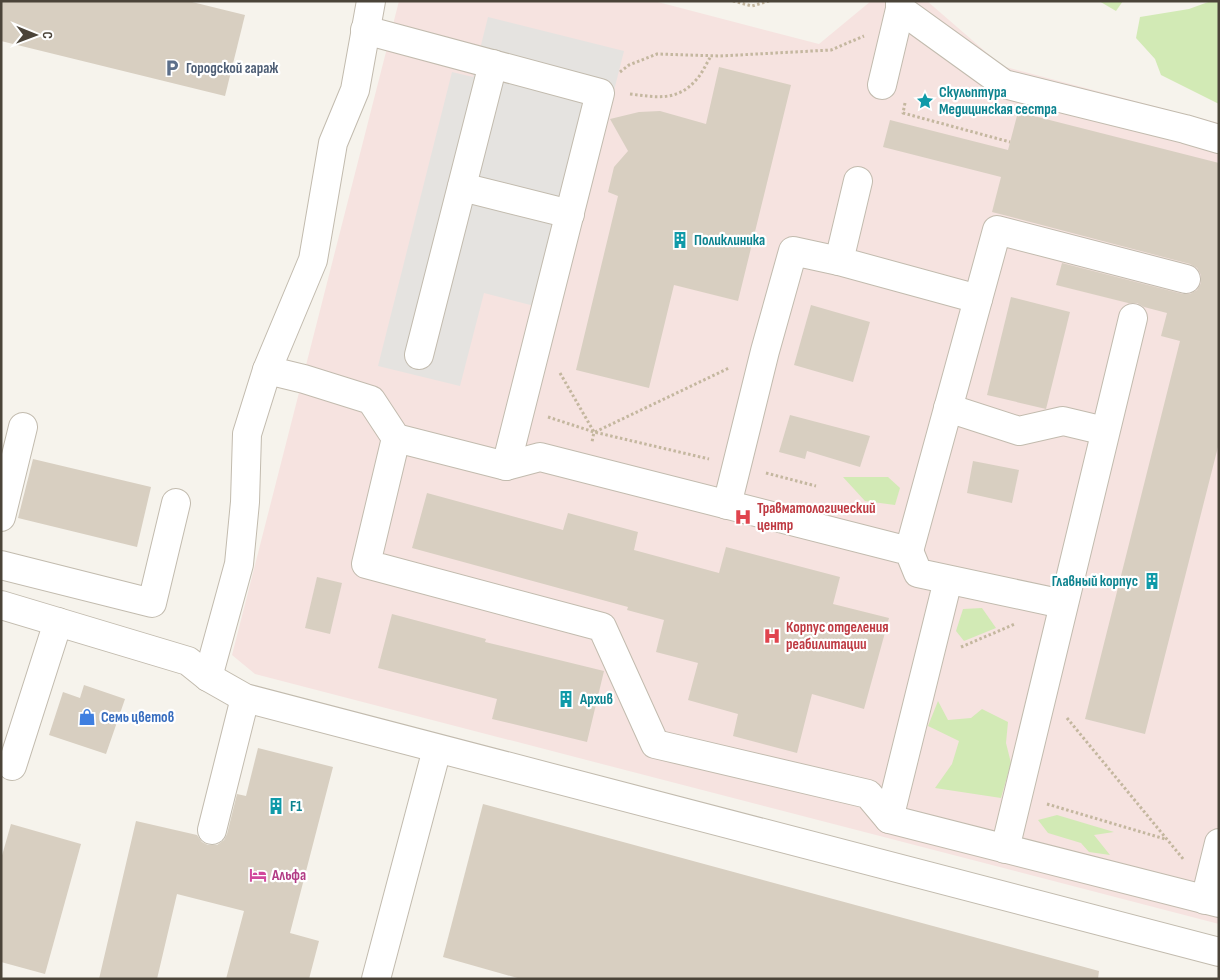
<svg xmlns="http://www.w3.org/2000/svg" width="1220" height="980" font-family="'Sofia Sans Condensed',sans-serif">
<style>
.medical{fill:#f6e3e0}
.green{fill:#d2eab5}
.parking{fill:#e5e3e0}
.building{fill:#d8cfc1}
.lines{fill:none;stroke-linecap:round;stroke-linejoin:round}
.minor-casing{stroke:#c2bbae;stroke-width:30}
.path{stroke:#c4b79f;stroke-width:3;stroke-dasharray:2.5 2.5;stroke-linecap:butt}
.minor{stroke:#fff;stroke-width:28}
.labels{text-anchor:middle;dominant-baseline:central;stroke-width:4.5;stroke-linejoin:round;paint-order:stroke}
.service-label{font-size:15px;font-weight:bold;fill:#4e5e75;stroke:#fff;text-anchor:start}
.culture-label{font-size:15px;font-weight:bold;fill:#0d838f;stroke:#fff;text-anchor:start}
.health-label{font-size:15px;font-weight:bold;fill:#be3a42;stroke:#fff;text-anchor:start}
.shop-label{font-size:15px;font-weight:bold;fill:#366cbe;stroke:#fff;text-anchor:start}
.hotel-label{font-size:15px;font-weight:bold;fill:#b23c85;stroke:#fff;text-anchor:start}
</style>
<rect width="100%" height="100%" fill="#f6f3ec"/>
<path class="medical" d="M 399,1 L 654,1 L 819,44 L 871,1 L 927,1 L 1002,66 L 1219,123 L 1219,924 L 255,674 L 232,655 Z"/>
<g class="green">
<path d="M 1099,1 L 1123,1 L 1116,11 Z"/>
<path d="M 1211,1 L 1219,1 L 1219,104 L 1161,75 L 1155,59 L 1136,38 L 1140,17 L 1189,9 Z"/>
<path d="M 843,477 L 888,477 L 900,488 L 895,505 L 865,501 Z"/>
<path d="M 982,608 L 996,628 L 964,641 L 956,631 L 963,609 Z"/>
<path d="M 938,701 L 948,720 L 971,718 L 982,709 L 1008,722 L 1006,743 L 1011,763 L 1001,798 L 935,788 L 952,764 L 959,741 L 928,726 Z"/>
<path d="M 1057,815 L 1114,832 L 1094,835 L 1110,855 L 1089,852 L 1081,843 L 1048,833 L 1038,820 Z"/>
</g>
<path class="parking" d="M 488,17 L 624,51 L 558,312 L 484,293 L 460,386 L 378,366 L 452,72 L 473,77 Z"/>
<g class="building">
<path d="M 1,1 L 188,1 L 245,15 L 225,96 L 1,41 Z"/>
<path d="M 719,67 L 791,85 L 738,301 L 674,285 L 649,388 L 576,370 L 618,196 L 608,192 L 614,167 L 628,151 L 610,119 L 639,112 L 660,111 L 706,124 Z"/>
<path d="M 1018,112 L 1219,163 L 1219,443 L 1145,734 L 1085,719 L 1180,341 L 1161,336 L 1167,313 L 1144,307 L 1137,303 L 1128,303 L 1056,285 L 1062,263 L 1183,294 L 1190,294 L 1197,290 L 1201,283 L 1201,275 L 1197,268 L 1190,264 L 992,212 L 1001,177 L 883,147 L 890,120 L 1008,150 Z"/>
<path d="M 1011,297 L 1070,312 L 1046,409 L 987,395 Z"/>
<path d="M 811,305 L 870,322 L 853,382 L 794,365 Z"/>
<path d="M 790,415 L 870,436 L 860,467 L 807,451 L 805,459 L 779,452 Z"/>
<path d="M 33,459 L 151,487 L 137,547 L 18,518 Z"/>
<path d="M 973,461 L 1019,470 L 1012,503 L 967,493 Z"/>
<path d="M 427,493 L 563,530 L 568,513 L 638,532 L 634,550 L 719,573 L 726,547 L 840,577 L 833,604 L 889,618 L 864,709 L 812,694 L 797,753 L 733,736 L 738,714 L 688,700 L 698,663 L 656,652 L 664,620 L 627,610 L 628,607 L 412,548 Z"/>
<path d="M 317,577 L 342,583 L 330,634 L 305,628 Z"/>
<path d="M 392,614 L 486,639 L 485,642 L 604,671 L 587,742 L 492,719 L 497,699 L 378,668 Z"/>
<path d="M 84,685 L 125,699 L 106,754 L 49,735 L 63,692 L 80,698 Z"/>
<path d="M 258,748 L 333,767 L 290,933 L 319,941 L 309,979 L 226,979 L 244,911 L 177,894 L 157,979 L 99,979 L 136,821 L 197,835 L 202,842 L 208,845 L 217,845 L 224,840 L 227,834 L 237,794 L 246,796 Z"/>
<path d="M 483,804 L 1099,971 L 1098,979 L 521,979 L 443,957 Z"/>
<path d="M 11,824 L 81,844 L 45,974 L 1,962 L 1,859 Z"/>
</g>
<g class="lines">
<g class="minor-casing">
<g id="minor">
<path d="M 900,9 L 1004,84 L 1185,129 L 1219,139"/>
<path d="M 365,30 L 600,93 L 506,466"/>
<path d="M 882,85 L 900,9 L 900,1"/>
<path d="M 858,181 L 839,261 L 978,299"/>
<path d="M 462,187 L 570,214"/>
<path d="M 419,355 L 493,64"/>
<path d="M 267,370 L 304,379 L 371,400 L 396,438 L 506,466 L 540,457 L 909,551 L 918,573 L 1063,604"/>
<path d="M 948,408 L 1019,431 L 1063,421 L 1105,431"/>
<path d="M 396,438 L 366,564 L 602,627 L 655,744 L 868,794 L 889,819 L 1219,903"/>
<path d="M 727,505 L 765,351 L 793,251 L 839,261"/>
<path d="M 1,517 L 23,427"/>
<path d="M 909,551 L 997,230 L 1186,279"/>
<path d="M 1,565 L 152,603 L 176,503"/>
<path d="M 1,605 L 188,661 L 208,677 L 245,698 L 1219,952"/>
<path d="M 208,677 L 239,564 L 245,502 L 247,434 L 267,370 L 313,260 L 333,143 L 355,90 L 371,1"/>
<path d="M 12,766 L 58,622"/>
<path d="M 889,819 L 948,580"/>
<path d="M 212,830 L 245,698"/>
<path d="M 1005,849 L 1133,318"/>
<path d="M 1205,900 L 1219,843"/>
<path d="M 376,979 L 437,749"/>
</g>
</g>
<g class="path">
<path d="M 733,1 L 752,6 L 769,1"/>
<path d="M 620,72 L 629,65 L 657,54 L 720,56 L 831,50 L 864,36"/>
<path d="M 630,94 C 655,97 677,102 696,80 C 702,74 706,64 711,56"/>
<path d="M 905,103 L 903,113 L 1010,142"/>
<path d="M 560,373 L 594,432 L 592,442"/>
<path d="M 548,417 L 594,432 L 709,459"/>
<path d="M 595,432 L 729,368"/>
<path d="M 766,473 L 816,486"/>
<path d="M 961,647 L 1015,624"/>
<path d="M 1067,718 L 1184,860"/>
<path d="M 1047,804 L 1165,839"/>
</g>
<use href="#minor" class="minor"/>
</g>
<defs>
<g id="parking-bare" transform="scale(1.35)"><path d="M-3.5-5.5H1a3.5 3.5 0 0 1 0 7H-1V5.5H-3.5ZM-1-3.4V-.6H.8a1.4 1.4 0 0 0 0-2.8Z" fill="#5c6f8a" stroke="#fff" stroke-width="2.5" paint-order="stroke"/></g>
<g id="sight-bare" transform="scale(1.35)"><path d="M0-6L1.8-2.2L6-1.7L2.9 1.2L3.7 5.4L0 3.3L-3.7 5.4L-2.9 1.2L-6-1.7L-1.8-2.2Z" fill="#0f9aa8" stroke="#fff" stroke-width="2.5" paint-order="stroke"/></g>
<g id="building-bare" transform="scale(1.35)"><path d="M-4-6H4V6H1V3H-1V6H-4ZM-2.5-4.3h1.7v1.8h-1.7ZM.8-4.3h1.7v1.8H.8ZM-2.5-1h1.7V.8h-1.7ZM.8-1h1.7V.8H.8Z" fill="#0f9aa8" stroke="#fff" stroke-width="2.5" paint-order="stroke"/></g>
<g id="hospital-bare" transform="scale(1.35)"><path d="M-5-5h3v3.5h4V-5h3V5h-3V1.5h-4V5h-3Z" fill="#e0444e" stroke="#fff" stroke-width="2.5" paint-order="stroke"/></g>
<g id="shop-bare" transform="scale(1.35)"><path d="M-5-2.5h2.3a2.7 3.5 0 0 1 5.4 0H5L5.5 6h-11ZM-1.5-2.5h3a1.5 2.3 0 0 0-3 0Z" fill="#3f7fe0" stroke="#fff" stroke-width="2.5" paint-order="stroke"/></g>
<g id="hotel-bare" transform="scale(1.35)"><path d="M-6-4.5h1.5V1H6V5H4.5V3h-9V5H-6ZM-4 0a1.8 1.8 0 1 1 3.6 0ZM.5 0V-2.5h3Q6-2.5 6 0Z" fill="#d1479c" stroke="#fff" stroke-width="2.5" paint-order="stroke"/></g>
</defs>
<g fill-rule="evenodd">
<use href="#parking-bare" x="172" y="68"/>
<use href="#sight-bare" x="925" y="101"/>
<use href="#building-bare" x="680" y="240"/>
<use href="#hospital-bare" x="743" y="517"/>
<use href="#building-bare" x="1152" y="581"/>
<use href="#hospital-bare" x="772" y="636"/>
<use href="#building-bare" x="566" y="699"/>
<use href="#shop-bare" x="87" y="717"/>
<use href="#building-bare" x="276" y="806"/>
<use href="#hotel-bare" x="258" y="875"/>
</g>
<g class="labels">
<g class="service-label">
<text x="186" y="68">Городской гараж</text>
</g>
<g class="culture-label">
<text x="939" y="92">Скульптура<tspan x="939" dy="17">Медицинская сестра</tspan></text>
<text x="694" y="240">Поликлиника</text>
<text x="1138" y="581" text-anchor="end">Главный корпус</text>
<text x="580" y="699">Архив</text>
<text x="290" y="806">F1</text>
</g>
<g class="health-label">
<text x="757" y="508">Травматологический<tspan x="757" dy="17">центр</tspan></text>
<text x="786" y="627">Корпус отделения<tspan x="786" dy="17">реабилитации</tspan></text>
</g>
<g class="shop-label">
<text x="101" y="717">Семь цветов</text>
</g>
<g class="hotel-label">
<text x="272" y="875">Альфа</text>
</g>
</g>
<rect width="1220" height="980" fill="none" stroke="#4b4439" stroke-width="5"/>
<g transform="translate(35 35) rotate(91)" stroke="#ffffff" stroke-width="4" paint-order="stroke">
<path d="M0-4L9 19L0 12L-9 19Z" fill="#4b4439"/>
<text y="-8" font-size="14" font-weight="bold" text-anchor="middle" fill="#4b4439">С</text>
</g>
</svg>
